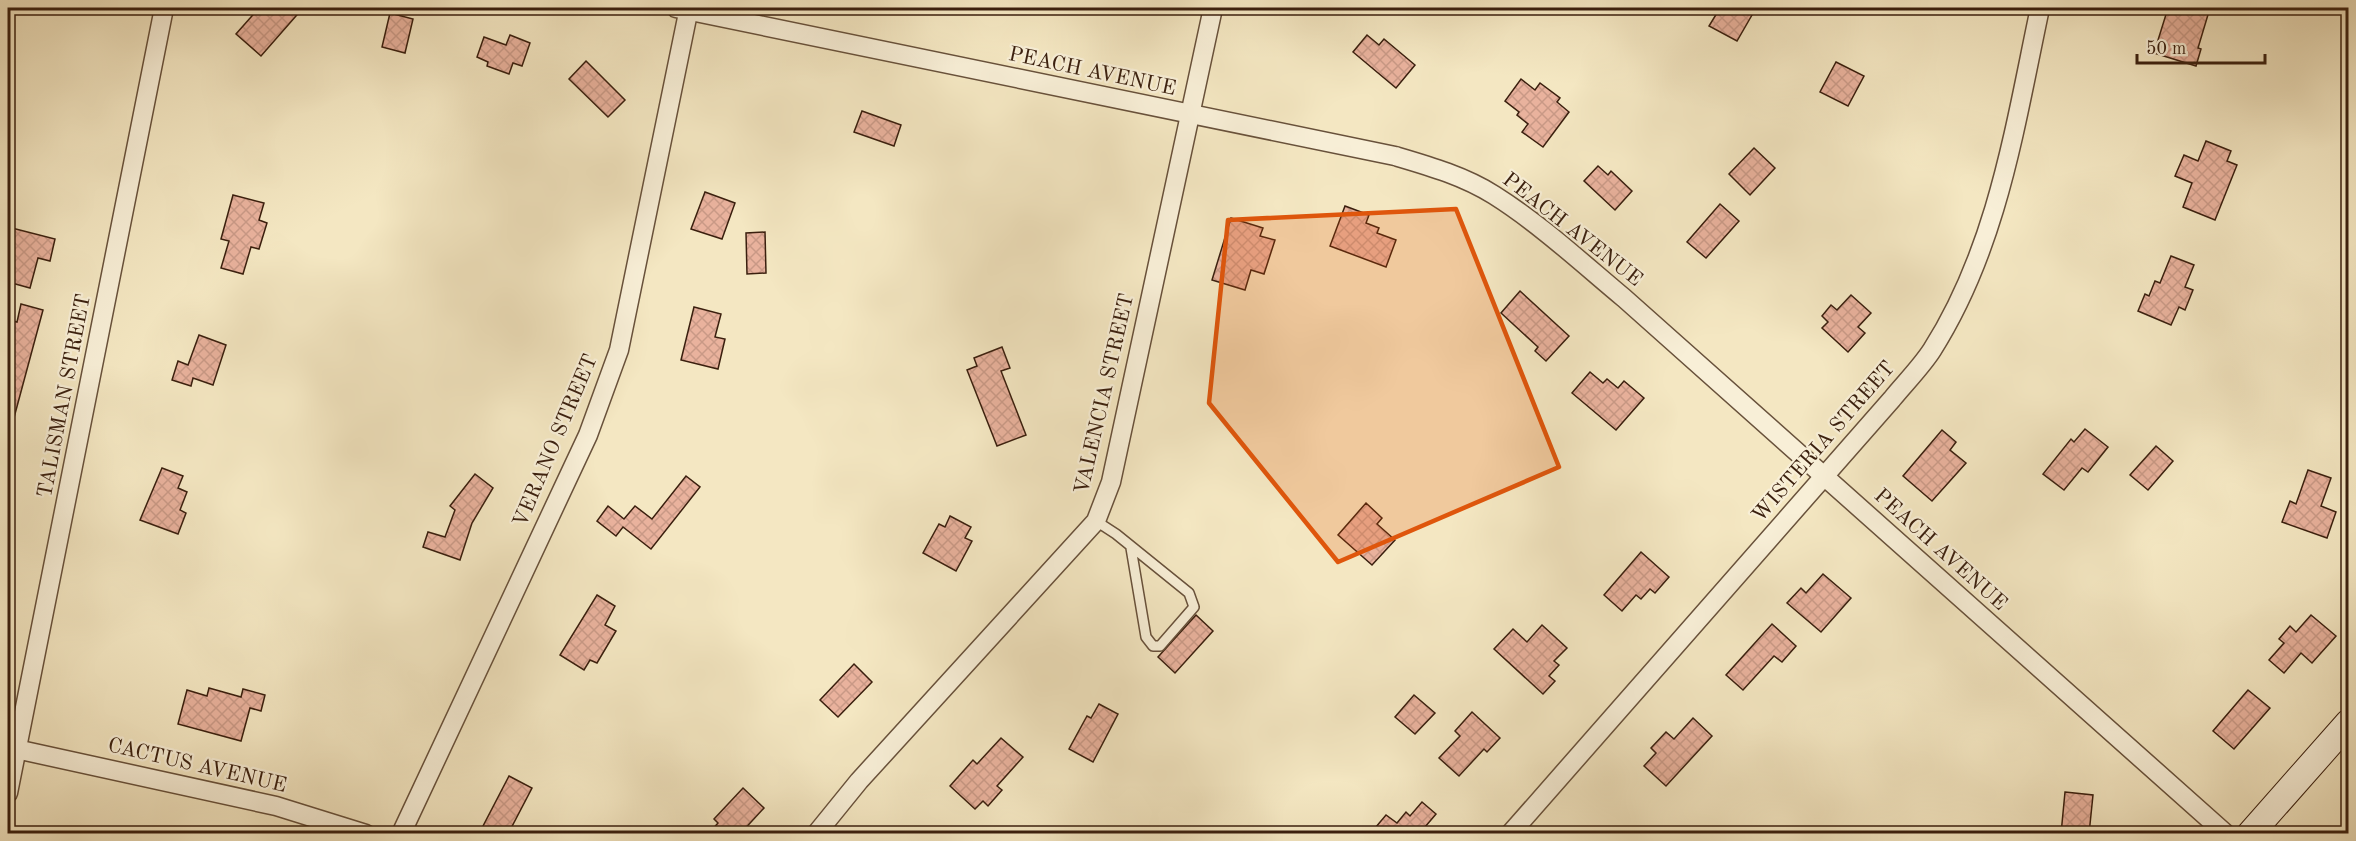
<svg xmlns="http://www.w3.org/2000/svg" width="2356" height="841" font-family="'Old Standard TT',serif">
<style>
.building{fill:url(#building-cross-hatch);stroke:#3a1f0e;stroke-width:1.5}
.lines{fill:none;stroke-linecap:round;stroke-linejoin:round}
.lane-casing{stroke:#68513b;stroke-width:12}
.street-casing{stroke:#68513b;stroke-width:21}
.secondary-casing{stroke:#3a1f0e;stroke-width:28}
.lane{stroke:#f8efd7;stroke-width:9}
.street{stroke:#f8efd7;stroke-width:18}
.secondary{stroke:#f8efd7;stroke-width:26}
.marked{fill:#df560c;fill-opacity:0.2;stroke:#df560c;stroke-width:4.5;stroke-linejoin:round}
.labels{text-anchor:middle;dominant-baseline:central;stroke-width:4.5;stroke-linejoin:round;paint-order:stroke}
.street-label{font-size:21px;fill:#3a1f0e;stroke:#f8efd7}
</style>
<defs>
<pattern id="building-cross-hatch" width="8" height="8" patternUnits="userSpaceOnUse" patternTransform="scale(1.5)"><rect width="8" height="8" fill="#e9b29d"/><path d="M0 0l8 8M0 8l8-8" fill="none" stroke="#c99986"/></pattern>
</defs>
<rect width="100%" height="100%" fill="#f4e7c2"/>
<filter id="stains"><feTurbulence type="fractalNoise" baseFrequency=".00333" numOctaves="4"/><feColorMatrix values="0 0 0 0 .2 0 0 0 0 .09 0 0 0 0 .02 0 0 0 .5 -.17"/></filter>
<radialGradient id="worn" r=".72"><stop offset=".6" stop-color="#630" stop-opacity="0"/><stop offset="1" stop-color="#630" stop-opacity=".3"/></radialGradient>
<g class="building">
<path d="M 259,8 L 303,8 L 261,56 L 236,34 Z"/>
<path d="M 1720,8 L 1756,8 L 1737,41 L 1709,26 Z"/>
<path d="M 2168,8 L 2210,8 L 2198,48 L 2201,49 L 2196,66 L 2154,53 Z"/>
<path d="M 390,13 L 413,19 L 405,53 L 382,47 Z"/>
<path d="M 510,35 L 530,43 L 522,66 L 513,63 L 509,74 L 487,66 L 488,62 L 477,57 L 484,37 L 506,45 Z"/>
<path d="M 1367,35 L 1379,45 L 1384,39 L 1415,65 L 1396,88 L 1353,52 Z"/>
<path d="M 586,61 L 625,100 L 608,117 L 569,79 Z"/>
<path d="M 1836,62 L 1864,76 L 1848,106 L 1820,92 Z"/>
<path d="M 1521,79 L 1535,90 L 1540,83 L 1560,98 L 1557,102 L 1569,112 L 1543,147 L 1522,132 L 1528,124 L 1517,115 L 1519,112 L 1505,101 Z"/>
<path d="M 862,111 L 901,125 L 894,146 L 854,132 Z"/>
<path d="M 2206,141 L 2231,151 L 2227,161 L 2237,165 L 2215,220 L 2183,207 L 2192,183 L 2175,176 L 2184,155 L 2198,161 Z"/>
<path d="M 1754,148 L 1775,168 L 1750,195 L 1729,174 Z"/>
<path d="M 1598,166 L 1608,175 L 1611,171 L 1632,191 L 1615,210 L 1584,181 Z"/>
<path d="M 705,192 L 735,203 L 722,239 L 691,229 Z"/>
<path d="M 233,195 L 264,203 L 259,220 L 267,223 L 259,249 L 251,247 L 243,274 L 221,268 L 229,241 L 221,239 Z"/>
<path d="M 1720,204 L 1739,221 L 1706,258 L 1687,242 Z"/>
<path d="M 1345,206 L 1369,215 L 1366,223 L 1379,228 L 1377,233 L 1396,240 L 1386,267 L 1330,246 Z"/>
<path d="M 1231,218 L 1263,228 L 1260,236 L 1275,240 L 1264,274 L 1251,270 L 1245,290 L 1212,280 Z"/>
<path d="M 8,227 L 55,239 L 50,261 L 38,258 L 30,288 L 8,282 L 11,270 L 8,269 Z"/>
<path d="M 765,232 L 766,273 L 747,274 L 746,233 Z"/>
<path d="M 2171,256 L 2194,265 L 2185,287 L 2193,290 L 2185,310 L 2179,307 L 2171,325 L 2138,311 L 2145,294 L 2149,296 L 2155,281 L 2160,283 Z"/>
<path d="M 1520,291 L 1569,336 L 1546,361 L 1535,351 L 1538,347 L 1501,313 Z"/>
<path d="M 1851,295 L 1871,313 L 1858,327 L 1865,333 L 1848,352 L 1822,328 L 1828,322 L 1822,316 L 1831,305 L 1837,310 Z"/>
<path d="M 21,304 L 43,310 L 12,425 L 8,424 L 8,320 L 17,322 Z"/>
<path d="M 694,307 L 721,314 L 715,337 L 725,339 L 718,369 L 681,360 Z"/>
<path d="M 199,335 L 226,345 L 213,385 L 193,378 L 191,386 L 172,380 L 178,361 L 188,365 Z"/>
<path d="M 1002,347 L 1010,368 L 1001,371 L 1026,435 L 997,446 L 967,370 L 977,366 L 974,358 Z"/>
<path d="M 1590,372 L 1603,383 L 1607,379 L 1618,388 L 1624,381 L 1644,398 L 1616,430 L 1572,393 Z"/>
<path d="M 2085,429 L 2108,447 L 2088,472 L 2082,468 L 2064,490 L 2043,474 L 2071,439 L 2074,442 Z"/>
<path d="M 1942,430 L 1956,442 L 1950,450 L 1966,463 L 1932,501 L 1903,476 Z"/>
<path d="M 2156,446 L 2173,461 L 2148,490 L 2130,475 Z"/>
<path d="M 162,468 L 183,476 L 178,488 L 187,492 L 180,510 L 186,513 L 178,534 L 140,520 Z"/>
<path d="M 2308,470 L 2331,478 L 2321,506 L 2336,512 L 2327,538 L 2282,522 L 2290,501 L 2296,504 Z"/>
<path d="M 475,474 L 493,488 L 472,523 L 460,560 L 423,547 L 428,532 L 445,537 L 455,510 L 450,506 Z"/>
<path d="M 686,476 L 700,487 L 651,549 L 623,527 L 616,536 L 597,521 L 608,506 L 624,519 L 635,506 L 652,519 Z"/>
<path d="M 1366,503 L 1382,518 L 1377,524 L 1395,540 L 1372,565 L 1338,535 Z"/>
<path d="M 950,516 L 971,527 L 965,538 L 972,541 L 956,571 L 923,553 L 939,524 L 945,527 Z"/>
<path d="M 1641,552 L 1669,577 L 1655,593 L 1650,589 L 1641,599 L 1636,595 L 1622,611 L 1604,595 Z"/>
<path d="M 1823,574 L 1851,598 L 1821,632 L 1787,603 L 1801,588 L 1806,593 Z"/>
<path d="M 597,595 L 615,606 L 605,625 L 616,631 L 597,663 L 590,660 L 584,670 L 560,655 Z"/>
<path d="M 1196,615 L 1213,631 L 1175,673 L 1158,657 Z"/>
<path d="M 2311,615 L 2336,636 L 2312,663 L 2301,653 L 2284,673 L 2269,660 L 2284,643 L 2279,639 L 2290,626 L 2296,632 Z"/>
<path d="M 1772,624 L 1796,646 L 1782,662 L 1774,656 L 1743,690 L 1726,675 Z"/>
<path d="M 1542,625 L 1567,648 L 1554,661 L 1559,665 L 1549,676 L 1555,681 L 1543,694 L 1494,649 L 1513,629 L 1527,642 Z"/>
<path d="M 854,664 L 872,682 L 838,717 L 820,700 Z"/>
<path d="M 209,688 L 241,697 L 243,689 L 265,695 L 261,711 L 250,708 L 241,741 L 178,724 L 187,690 L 207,696 Z"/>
<path d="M 2248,690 L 2270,708 L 2234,749 L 2213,731 Z"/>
<path d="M 1414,695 L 1435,713 L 1415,734 L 1395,717 Z"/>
<path d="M 1099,704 L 1118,714 L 1093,762 L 1069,749 L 1087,716 L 1091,718 Z"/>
<path d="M 1472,712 L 1500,738 L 1487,752 L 1484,749 L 1459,776 L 1439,758 L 1460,736 L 1455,731 Z"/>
<path d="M 1693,718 L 1712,736 L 1666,786 L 1644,766 L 1656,753 L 1651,748 L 1666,732 L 1674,739 Z"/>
<path d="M 1001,738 L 1023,757 L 997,786 L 1002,790 L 988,806 L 983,801 L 975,809 L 950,786 L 973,760 L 977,764 Z"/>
<path d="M 509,776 L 532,788 L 508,834 L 493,834 L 482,828 Z"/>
<path d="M 743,788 L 764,808 L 740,834 L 708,834 L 718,823 L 714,819 Z"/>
<path d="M 2065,792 L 2093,795 L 2089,834 L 2061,834 Z"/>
<path d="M 1422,802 L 1436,814 L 1419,834 L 1370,834 L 1386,815 L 1397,823 L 1406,812 L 1410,816 Z"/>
</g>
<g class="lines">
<g class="lane-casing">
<path id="lane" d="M 1096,521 L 1116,534 L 1189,593 L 1194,607 L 1160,646 L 1153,646 L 1146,637 L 1131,548"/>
</g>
<g class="street-casing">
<g id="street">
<path d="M 676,8 L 1395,156 C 1429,166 1464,176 1494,195 C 1540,224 1582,263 1624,298 L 2226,834"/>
<path d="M 16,749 L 276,806 L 366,834"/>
<path d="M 8,793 L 164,8"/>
<path d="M 401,834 L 588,435 L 619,350 L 689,8"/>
<path d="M 816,834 L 859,781 L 1096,521 L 1111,482 L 1213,8"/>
<path d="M 1510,834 L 1892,399 C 1905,383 1921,367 1932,350 C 1998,246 2015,125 2040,8"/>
</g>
</g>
<g class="secondary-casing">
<path id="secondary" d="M 2250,834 L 2348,723"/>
</g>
<use href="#lane" class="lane"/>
<use href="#street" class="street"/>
<use href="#secondary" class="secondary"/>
</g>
<path class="marked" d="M 1456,209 L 1559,467 L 1338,562 L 1209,403 L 1228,220 Z"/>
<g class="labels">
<g class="street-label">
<text transform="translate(1092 72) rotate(12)">PEACH AVENUE</text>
<text transform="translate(1572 230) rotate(38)">PEACH AVENUE</text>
<text transform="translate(1105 394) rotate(-77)">VALENCIA STREET</text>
<text transform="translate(65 396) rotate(-79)">TALISMAN STREET</text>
<text transform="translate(556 441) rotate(-67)">VERANO STREET</text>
<text transform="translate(1824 442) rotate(-49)">WISTERIA STREET</text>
<text transform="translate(1940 550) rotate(42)">PEACH AVENUE</text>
<text transform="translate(197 766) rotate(13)">CACTUS AVENUE</text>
</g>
</g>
<rect width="2356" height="841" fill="none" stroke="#f4e7c2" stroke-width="30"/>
<rect x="9" y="9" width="2338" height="823" fill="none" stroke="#3a1f0e" stroke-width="3"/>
<rect x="15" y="15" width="2326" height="811" fill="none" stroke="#3a1f0e" stroke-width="1.5"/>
<path d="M2137 54v9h128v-9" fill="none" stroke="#3a1f0e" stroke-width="3"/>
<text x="2146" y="54" font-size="18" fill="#3a1f0e" stroke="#f8efd7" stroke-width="4.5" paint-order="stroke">50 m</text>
<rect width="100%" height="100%" filter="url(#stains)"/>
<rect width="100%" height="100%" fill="url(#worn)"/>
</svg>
